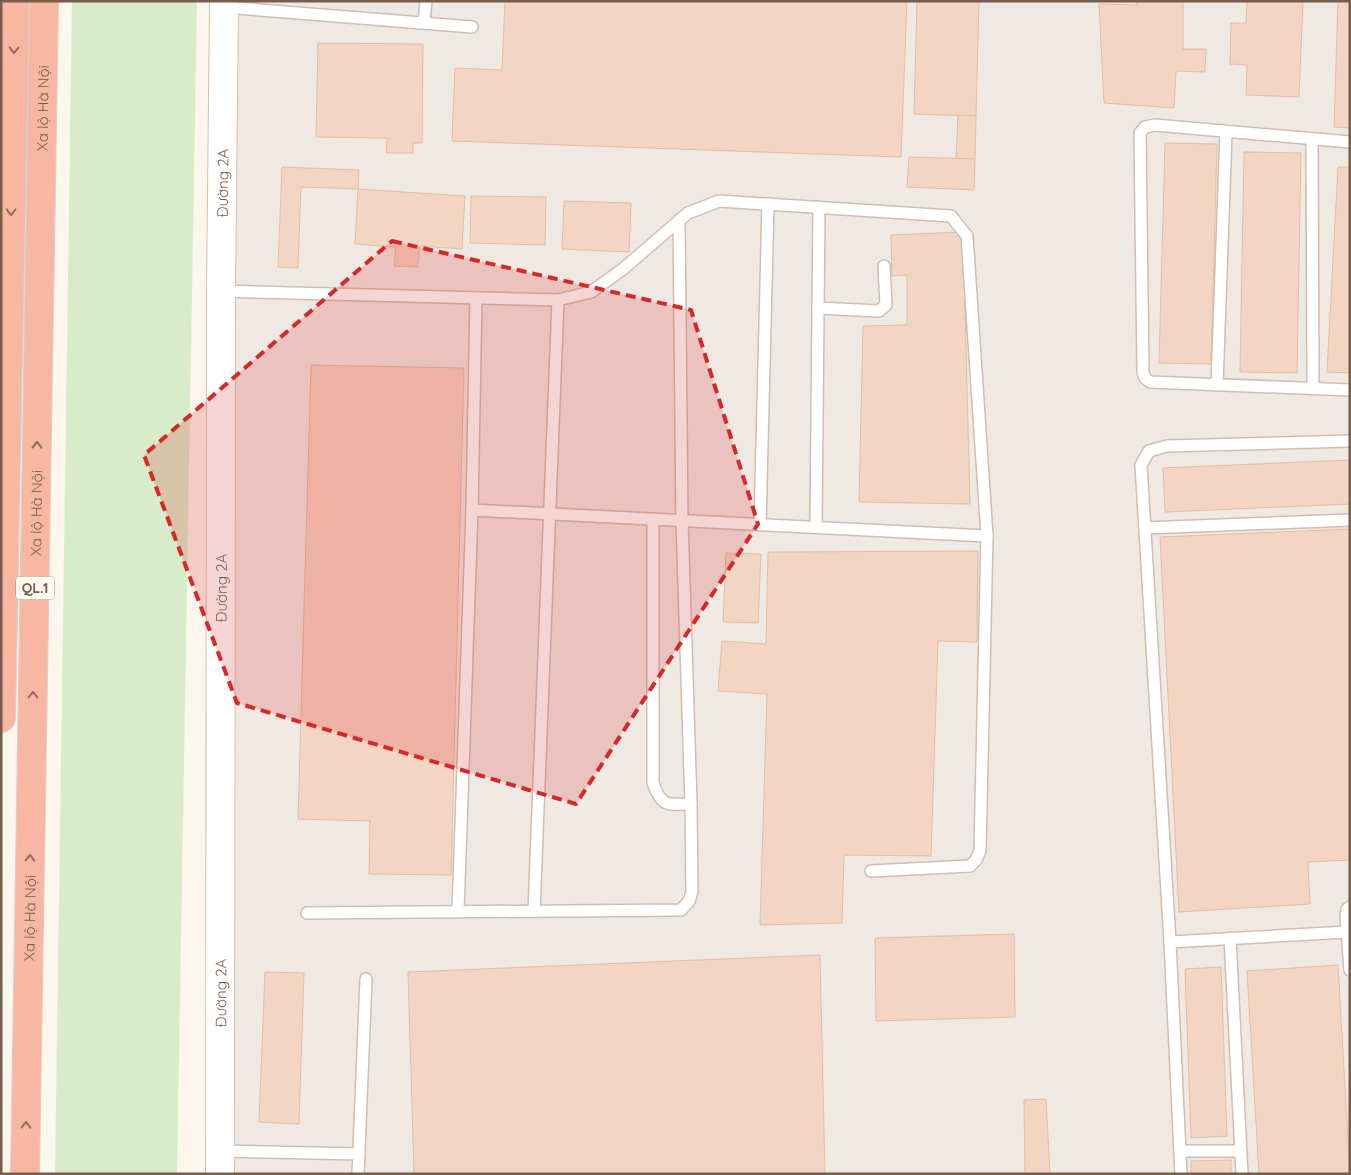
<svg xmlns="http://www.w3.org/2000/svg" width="1351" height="1175" font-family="Quicksand,sans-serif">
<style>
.industrial{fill:#efe9e4}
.green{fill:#d8ecc9}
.building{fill:#f3d5c3;stroke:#e6bba3}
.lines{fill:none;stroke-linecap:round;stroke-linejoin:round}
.lane-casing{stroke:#d1beb0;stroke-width:14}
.secondary-casing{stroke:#d6c0b0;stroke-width:30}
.highway-casing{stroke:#dad1cd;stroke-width:30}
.lane{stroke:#fff;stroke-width:11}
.secondary{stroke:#fff;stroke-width:28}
.highway{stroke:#f7b7a3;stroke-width:28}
.oneway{stroke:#936e5e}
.marked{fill:#d62828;fill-opacity:0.2;stroke:#d62828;stroke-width:4;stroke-dasharray:10 6;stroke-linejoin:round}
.labels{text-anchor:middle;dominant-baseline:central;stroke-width:4;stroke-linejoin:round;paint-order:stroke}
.shield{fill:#fffaf3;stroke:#a28b7f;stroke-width:1}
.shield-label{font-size:14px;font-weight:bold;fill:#7a5c4d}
.street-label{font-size:15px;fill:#7a5c4d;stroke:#fffaf3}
</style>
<rect width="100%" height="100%" fill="#fdf6ec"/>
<path class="industrial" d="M 239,1 L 1350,1 L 1350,1174 L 234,1174 L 236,292 L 233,157 Z"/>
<path class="green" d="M 72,1 L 197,1 L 177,1174 L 55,1174 Z"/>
<g class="building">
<path d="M 505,1 L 907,1 L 901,157 L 452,141 L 455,68 L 502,70 Z"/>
<path d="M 917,1 L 979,1 L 976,116 L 914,114 Z"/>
<path d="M 1137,1 L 1183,1 L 1183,49 L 1206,49 L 1205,72 L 1176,71 L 1174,108 L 1104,103 L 1099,4 L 1137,5 Z"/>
<path d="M 1247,1 L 1303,1 L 1299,97 L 1246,95 L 1247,65 L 1230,64 L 1231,23 L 1246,23 Z"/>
<path d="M 1338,1 L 1350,1 L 1350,128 L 1334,127 Z"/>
<path d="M 318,43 L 423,44 L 422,143 L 413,143 L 413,153 L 386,153 L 387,138 L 316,137 Z"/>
<path d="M 958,115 L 976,116 L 975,159 L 956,159 Z"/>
<path d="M 1165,143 L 1217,144 L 1211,364 L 1159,363 Z"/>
<path d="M 1244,152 L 1301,153 L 1297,373 L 1240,372 Z"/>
<path d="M 909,157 L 975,159 L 974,190 L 907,187 Z"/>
<path d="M 282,167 L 359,170 L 358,189 L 301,187 L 298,268 L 278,267 Z"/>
<path d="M 1338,167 L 1350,167 L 1350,373 L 1327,372 Z"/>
<path d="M 358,189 L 465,196 L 462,249 L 420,246 L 418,267 L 394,266 L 396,247 L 355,244 Z"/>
<path d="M 471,196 L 546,197 L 545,245 L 470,243 Z"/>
<path d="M 564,201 L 631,203 L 629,252 L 562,249 Z"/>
<path d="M 963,232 L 970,504 L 859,502 L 863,326 L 907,325 L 907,275 L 892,276 L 891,235 Z"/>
<path d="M 311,365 L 464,368 L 451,875 L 369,874 L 370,821 L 298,819 Z"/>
<path d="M 1350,460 L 1350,504 L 1165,512 L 1163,468 Z"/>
<path d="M 1350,529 L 1350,860 L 1308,862 L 1310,904 L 1179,912 L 1160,537 Z"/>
<path d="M 978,551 L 977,642 L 938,641 L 931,856 L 844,855 L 842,923 L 760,925 L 767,694 L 718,691 L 722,641 L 766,644 L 768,552 Z"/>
<path d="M 726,553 L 761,554 L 758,623 L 723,622 Z"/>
<path d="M 1014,934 L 1015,1017 L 876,1021 L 875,938 Z"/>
<path d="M 820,955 L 825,1174 L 414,1174 L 408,972 Z"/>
<path d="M 1338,965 L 1350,1174 L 1259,1174 L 1247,971 Z"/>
<path d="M 1221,967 L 1227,1136 L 1191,1138 L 1185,969 Z"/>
<path d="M 265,972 L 304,973 L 299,1124 L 259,1122 Z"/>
<path d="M 1046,1099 L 1050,1174 L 1025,1174 L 1024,1100 Z"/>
<path d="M 1231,1160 L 1231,1174 L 1191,1174 L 1191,1161 Z"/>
</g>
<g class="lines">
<g class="lane-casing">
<g id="lane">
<path d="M 224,7 L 472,27"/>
<path d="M 424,22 L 426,1"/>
<path d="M 1312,139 L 1313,388"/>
<path d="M 1350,142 L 1155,125 L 1145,127 L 1140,133 L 1143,372 L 1145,378 L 1150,382 L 1350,390"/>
<path d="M 221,291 L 558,300 L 591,292 L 623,269 L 688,213 L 719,201 L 951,216 L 967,236 L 987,536 L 980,851 L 976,860 L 970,866 L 871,871"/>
<path d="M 818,308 L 879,311 L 886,305 L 884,266"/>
<path d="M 1217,385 L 1226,132"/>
<path d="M 472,510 L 987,536"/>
<path d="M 653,519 L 653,783 C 662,808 667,804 691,804"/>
<path d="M 760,525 L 768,204"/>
<path d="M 816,527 L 819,207"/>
<path d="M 1145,528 L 1350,520"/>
<path d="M 1350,907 L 1347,909 L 1346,916 L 1350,970"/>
<path d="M 458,911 L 472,510 L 476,298"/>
<path d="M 534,911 L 558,300"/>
<path d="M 307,913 L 681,910 L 689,901 L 692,892 L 691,804 L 682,521 L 679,220"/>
<path d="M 1230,938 L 1242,1174"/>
<path d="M 1170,942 L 1347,932"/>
<path d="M 221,1151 L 359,1154"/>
<path d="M 1180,1151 L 1241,1151"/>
<path d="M 358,1174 L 366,979"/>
<path d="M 1181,1174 L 1170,942 L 1141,465 L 1149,451 L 1167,446 L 1350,441"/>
</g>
</g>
<g class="secondary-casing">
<g id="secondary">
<path id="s1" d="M 220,1174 L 221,291 L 224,1"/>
</g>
</g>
<g class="highway-casing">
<g id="highway">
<path d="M 1,718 L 15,1"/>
<path id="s2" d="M 25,1174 L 44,1"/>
</g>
</g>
<use href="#lane" class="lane"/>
<use href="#secondary" class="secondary"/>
<use href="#highway" class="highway"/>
</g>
<defs><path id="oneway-chevron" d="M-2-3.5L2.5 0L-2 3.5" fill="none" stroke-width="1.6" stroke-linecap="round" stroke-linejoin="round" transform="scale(1.25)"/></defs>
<g class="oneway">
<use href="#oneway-chevron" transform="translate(14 50) rotate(91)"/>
<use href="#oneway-chevron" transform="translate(11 212) rotate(91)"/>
<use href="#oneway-chevron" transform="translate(37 445) rotate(-89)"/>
<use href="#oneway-chevron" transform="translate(33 695) rotate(-89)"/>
<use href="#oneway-chevron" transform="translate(30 858) rotate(-89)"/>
<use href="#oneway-chevron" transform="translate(26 1125) rotate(-89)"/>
</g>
<path class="marked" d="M 392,241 L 691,310 L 758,524 L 576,804 L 237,703 L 144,455 Z"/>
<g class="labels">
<rect class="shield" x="16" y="576.5" width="38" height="23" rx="4"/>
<g class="shield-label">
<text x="35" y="588">QL.1</text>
</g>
<g class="street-label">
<text stroke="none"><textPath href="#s2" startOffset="1066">Xa lộ Hà Nội</textPath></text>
<text stroke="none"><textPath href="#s1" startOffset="991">Đường 2A</textPath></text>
<text stroke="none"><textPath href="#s2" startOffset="661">Xa lộ Hà Nội</textPath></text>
<text stroke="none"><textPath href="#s1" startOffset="586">Đường 2A</textPath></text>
<text stroke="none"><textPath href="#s2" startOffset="256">Xa lộ Hà Nội</textPath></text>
<text stroke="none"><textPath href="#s1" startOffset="181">Đường 2A</textPath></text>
</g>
</g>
<rect width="1351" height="1175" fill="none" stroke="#7a5c4d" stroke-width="5"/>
</svg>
